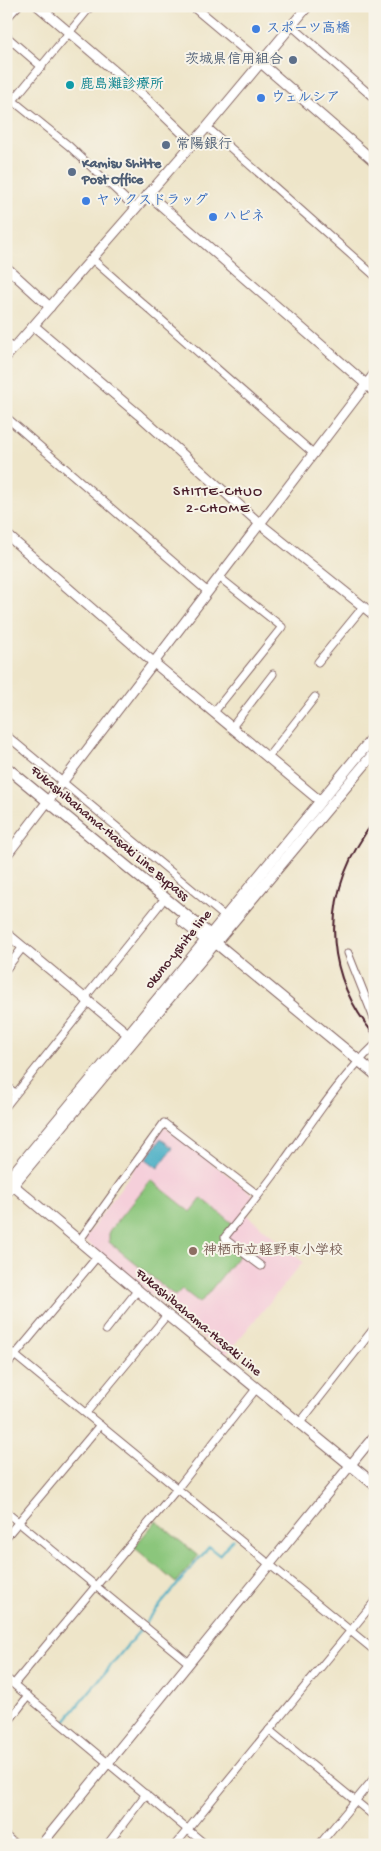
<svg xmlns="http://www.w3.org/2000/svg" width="381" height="1851" font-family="'Gochi Hand','Klee One',sans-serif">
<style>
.built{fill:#f5cfda}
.green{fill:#8bc67b;stroke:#6a7253}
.water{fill:#46adc5;stroke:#486678}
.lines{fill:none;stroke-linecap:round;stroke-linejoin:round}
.stream{stroke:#46adc5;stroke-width:2}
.minor-casing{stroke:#836462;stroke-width:9}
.tertiary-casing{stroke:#836462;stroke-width:11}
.secondary-casing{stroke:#836462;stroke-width:12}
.minor{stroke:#fff;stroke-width:7}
.tertiary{stroke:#fff;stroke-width:9}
.secondary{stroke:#fff;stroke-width:10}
.rail{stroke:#4a1f2b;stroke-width:2}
.shop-dot{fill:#3f7fe0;stroke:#f7f3e8;stroke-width:2}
.service-dot{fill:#5c6f8a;stroke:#f7f3e8;stroke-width:2}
.culture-dot{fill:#0f9aa8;stroke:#f7f3e8;stroke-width:2}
.education-dot{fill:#8d6e63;stroke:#f7f3e8;stroke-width:2}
.labels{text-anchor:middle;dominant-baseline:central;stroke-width:4;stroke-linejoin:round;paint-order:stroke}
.shop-label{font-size:14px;font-weight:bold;fill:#366cbe;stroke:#f7f3e8;text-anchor:start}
.service-label{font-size:14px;font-weight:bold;fill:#4e5e75;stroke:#f7f3e8;text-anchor:start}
.culture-label{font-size:14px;font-weight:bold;fill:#0d838f;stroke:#f7f3e8;text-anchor:start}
.street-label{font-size:14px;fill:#4a1f2b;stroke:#f7f3e8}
.education-label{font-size:14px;font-weight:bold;fill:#785e54;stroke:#f7f3e8;text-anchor:start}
.neighbourhood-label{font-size:15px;letter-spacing:1px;fill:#4a1f2b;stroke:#f7f3e8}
</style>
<rect width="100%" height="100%" fill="#f7f3e8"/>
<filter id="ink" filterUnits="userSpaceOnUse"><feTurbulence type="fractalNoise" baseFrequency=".02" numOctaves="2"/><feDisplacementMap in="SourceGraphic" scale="10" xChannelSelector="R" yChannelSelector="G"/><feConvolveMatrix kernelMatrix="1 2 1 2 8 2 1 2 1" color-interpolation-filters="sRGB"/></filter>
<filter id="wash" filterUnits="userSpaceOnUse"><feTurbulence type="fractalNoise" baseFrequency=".0096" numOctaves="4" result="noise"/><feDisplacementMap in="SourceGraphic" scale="20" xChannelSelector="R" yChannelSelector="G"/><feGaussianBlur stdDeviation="1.12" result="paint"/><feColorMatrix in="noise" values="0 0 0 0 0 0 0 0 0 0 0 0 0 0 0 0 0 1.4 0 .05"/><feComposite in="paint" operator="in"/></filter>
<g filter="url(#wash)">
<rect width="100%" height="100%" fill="#eee5c9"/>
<path class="built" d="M 164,1126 L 255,1196 L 243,1211 L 303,1262 L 225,1356 L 84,1240 Z"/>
<g class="green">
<path d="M 151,1180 L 191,1212 L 202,1198 L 233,1224 L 221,1238 L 240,1254 L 200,1303 L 182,1289 L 175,1296 L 109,1242 L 109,1231 Z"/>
<path d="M 156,1521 L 198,1556 L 176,1583 L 134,1547 Z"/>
</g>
<path class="water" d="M 161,1139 L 173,1148 L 158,1168 L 146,1159 Z"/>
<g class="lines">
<g class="stream">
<path d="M 146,1622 L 209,1547 L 219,1555 L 233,1539"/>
<path d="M 64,1722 L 141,1629"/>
</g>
</g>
</g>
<g filter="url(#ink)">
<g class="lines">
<g class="minor-casing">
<g id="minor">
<path d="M 6,19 L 18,6"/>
<path d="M 292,26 L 375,99"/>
<path d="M 6,36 L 42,67"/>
<path d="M 6,95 L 69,146 L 135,208"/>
<path d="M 6,109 L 91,6"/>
<path d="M 207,127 L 375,276"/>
<path d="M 92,259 L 314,454"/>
<path d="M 6,342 L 14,349"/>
<path d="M 6,417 L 208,592"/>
<path d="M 318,662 L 363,607"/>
<path d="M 214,712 L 282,627 L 219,577"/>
<path d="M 232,727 L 273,674"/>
<path d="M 6,735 L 224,916"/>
<path d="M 268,757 L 315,697"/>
<path d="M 348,953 L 375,1021"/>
<path d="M 6,969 L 23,947"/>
<path d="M 6,1086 L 15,1093"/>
<path d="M 6,1106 L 89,1002 L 87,995 L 161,903"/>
<path d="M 79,1241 L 164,1123 L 258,1195"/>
<path d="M 261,1266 L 226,1240 L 225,1237 C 245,1212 266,1187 284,1161 C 313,1121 339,1079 375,1045"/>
<path d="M 106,1330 L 137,1291"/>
<path d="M 6,1348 L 375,1651"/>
<path d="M 6,1366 L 97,1257"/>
<path d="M 86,1413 L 167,1315"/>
<path d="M 299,1424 L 375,1327"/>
<path d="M 6,1512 L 189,1663"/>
<path d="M 6,1537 L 100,1425"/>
<path d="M 6,1678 L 206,1845"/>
<path d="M 14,1684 L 177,1489 L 256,1389"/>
<path d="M 6,1725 L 28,1696"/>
<path d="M 269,1730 L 375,1817"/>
<path d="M 6,1836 L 16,1845"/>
<path d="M 107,1845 L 146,1794"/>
<path d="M 175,1845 L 375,1601"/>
<path d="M 319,1845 L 375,1777"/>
</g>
</g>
<g class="tertiary-casing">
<g id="tertiary">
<path d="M 38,6 L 146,98 L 193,143"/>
<path d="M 193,6 L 261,63 L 375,162"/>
<path d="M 148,194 L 375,392"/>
<path d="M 6,267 L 50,307"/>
<path d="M 34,326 L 139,415 L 259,523 L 375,616"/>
<path d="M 6,357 L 207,127 L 308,6"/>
<path d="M 6,534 L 153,662 L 320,801"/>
<path d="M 6,856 L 375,373"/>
<path d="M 6,933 L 129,1035"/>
<path d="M 41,1845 L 375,1435"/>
</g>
</g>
<g class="secondary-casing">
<g id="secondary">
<path d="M 6,767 L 209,934 L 216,943 L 375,1074"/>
<path d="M 182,921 L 205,939 L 211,941"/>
<path d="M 8,1181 L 167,1315 L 375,1485"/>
<path d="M 6,1182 C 130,1034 251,884 375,735"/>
<path d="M 6,1193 L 375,752"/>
</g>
</g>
<use href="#minor" class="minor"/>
<use href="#tertiary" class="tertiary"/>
<use href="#secondary" class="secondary"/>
<path class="rail" d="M 375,820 C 322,889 319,968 375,1036"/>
</g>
</g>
<g class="shop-dot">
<circle cx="256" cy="29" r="5"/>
<circle cx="261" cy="98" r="5"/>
<circle cx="86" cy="201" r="5"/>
<circle cx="213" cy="217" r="5"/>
</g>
<g class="service-dot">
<circle cx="293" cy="60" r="5"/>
<circle cx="166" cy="145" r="5"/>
<circle cx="72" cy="172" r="5"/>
</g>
<circle class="culture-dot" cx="70" cy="85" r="5"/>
<circle class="education-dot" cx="193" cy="1251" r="5"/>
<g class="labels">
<g class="shop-label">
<text x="266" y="29">スポーツ高橋</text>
<text x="271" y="98">ウェルシア</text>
<text x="96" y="201">ヤックスドラッグ</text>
<text x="223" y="217">ハピネ</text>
</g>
<g class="service-label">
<text x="283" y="60" text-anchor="end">茨城県信用組合</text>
<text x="176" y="145">常陽銀行</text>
<text x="82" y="164">Kamisu Shitte<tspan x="82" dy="16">Post Office</tspan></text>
</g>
<g class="culture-label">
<text x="80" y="85">鹿島灘診療所</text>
</g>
<g class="street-label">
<text transform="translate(109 834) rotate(40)">Fukashibahama-Hasaki Line Bypass</text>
<text transform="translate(179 950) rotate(-51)">okuno-yshite line</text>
<text transform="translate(198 1323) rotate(40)">Fukashibahama-Hasaki Line</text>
</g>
<g class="education-label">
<text x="203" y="1251">神栖市立軽野東小学校</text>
</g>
<g class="neighbourhood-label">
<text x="218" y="492">SHITTE-CHUO<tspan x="218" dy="17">2-CHOME</tspan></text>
</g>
</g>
<rect width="381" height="1851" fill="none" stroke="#f7f3e8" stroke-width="25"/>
</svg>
